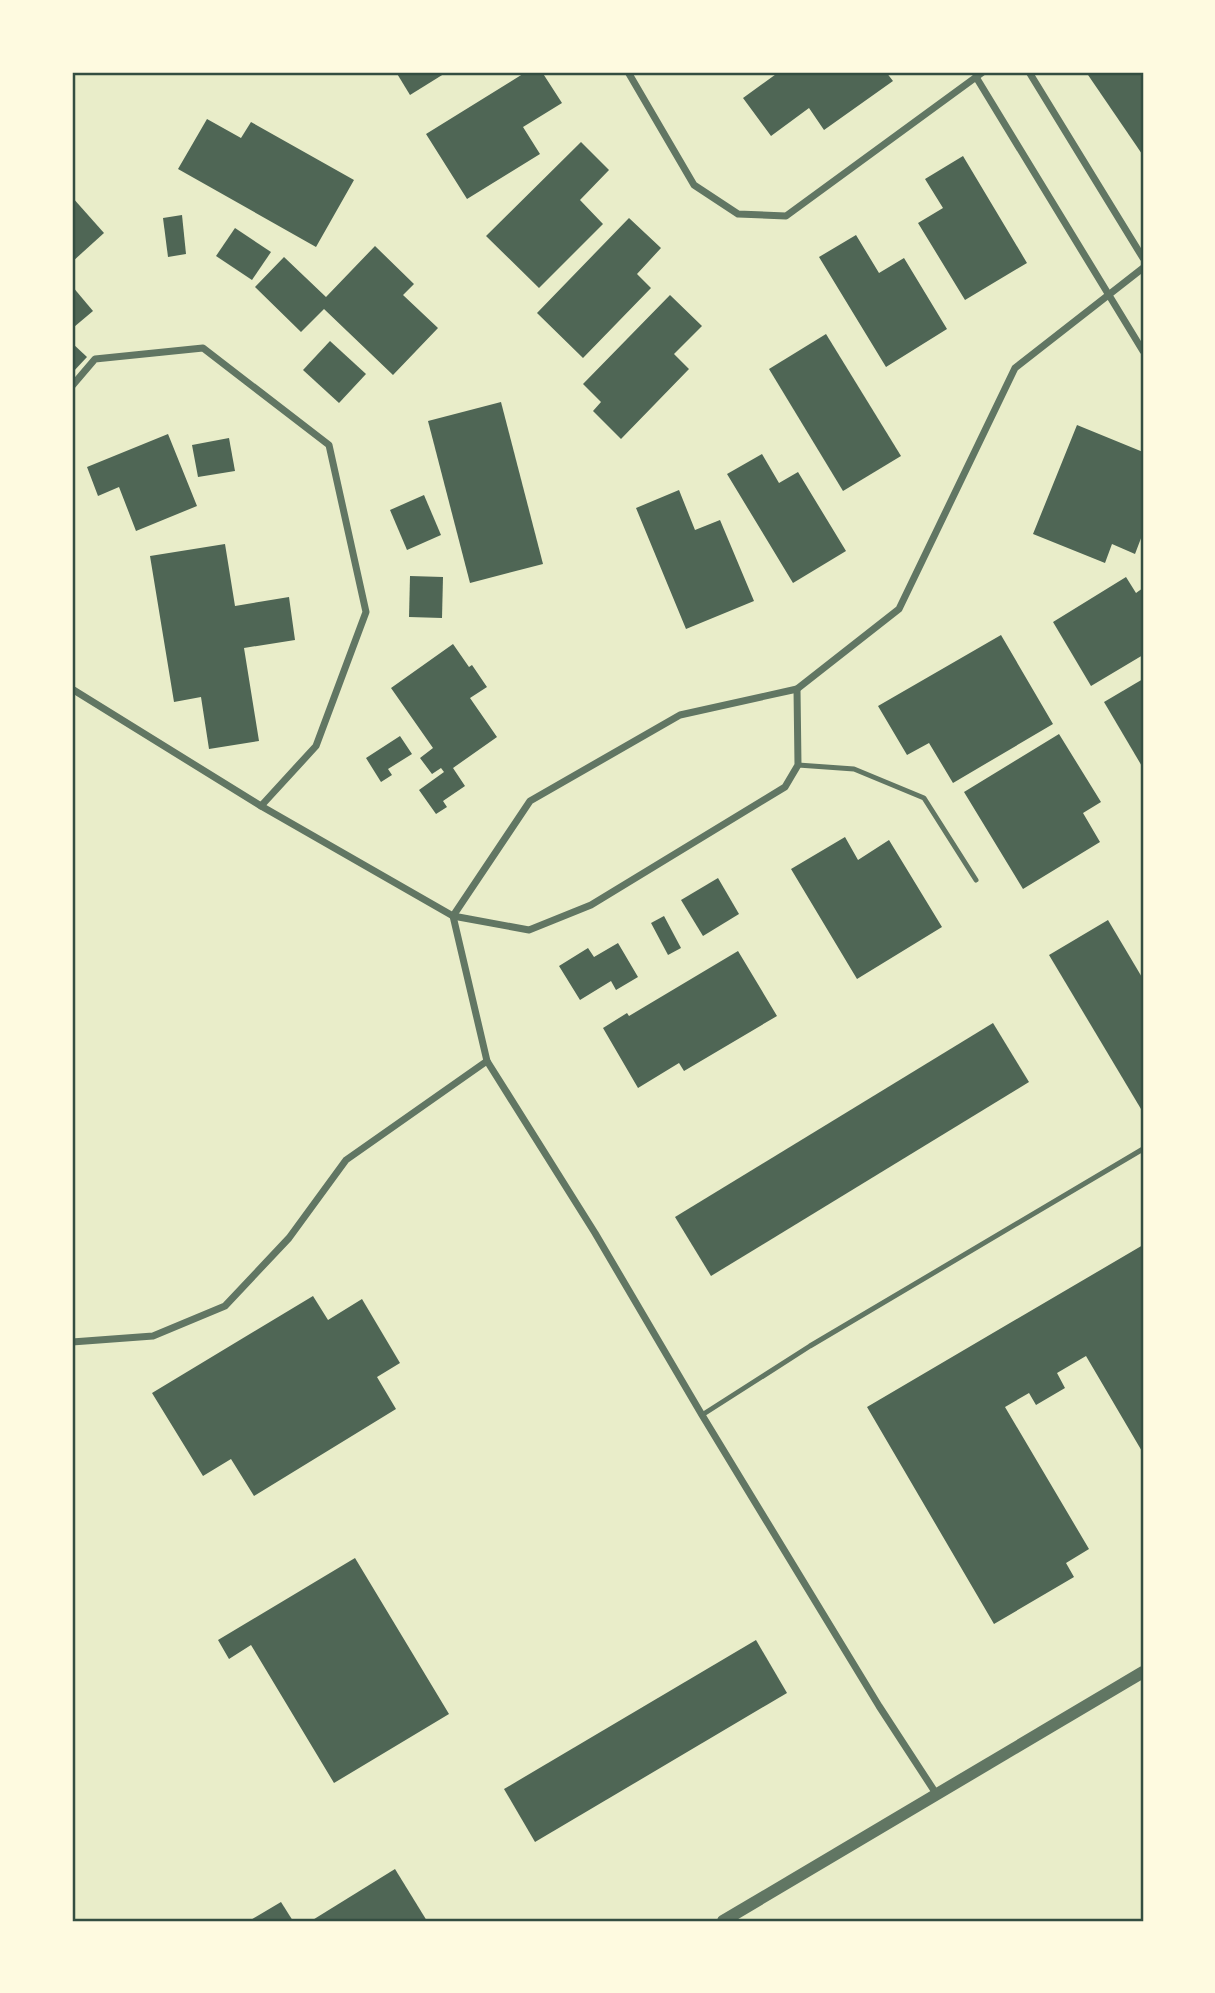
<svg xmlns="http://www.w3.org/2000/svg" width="1215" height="1993" font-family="Georgia,serif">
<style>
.building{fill:#4f6655}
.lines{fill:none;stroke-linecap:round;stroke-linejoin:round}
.service{stroke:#617663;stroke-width:5}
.minor{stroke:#617663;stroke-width:7}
.tertiary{stroke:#617663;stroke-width:12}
.neatline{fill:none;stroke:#344e41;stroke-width:2.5}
</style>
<rect width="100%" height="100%" fill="#e9edc9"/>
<g class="building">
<path d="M 396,72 L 447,72 L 410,95 Z"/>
<path d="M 526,72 L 542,72 L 562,103 L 523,127 L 540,154 L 467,199 L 426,134 Z"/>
<path d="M 779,72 L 886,72 L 893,81 L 824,130 L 809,108 L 771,136 L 743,98 Z"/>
<path d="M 1086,72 L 1143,72 L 1143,153 L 1142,154 Z"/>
<path d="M 207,119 L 241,138 L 251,122 L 354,180 L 316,247 L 178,169 Z"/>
<path d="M 581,142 L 609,170 L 580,200 L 603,224 L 539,288 L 486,236 Z"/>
<path d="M 963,156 L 1027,263 L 965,300 L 918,223 L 943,208 L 925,179 Z"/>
<path d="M 72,197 L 104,233 L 72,262 Z"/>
<path d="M 182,215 L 186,254 L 168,257 L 163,218 Z"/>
<path d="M 629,218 L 661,248 L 637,274 L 651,288 L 583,358 L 537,313 Z"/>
<path d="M 235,228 L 271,252 L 252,280 L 216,256 Z"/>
<path d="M 856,235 L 879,273 L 904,258 L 947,329 L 886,367 L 819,257 Z"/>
<path d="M 375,246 L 414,284 L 403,295 L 438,328 L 393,375 L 324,309 L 301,332 L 255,287 L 284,257 L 326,297 Z"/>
<path d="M 72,286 L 93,311 L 74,327 L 72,324 Z"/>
<path d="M 670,295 L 702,326 L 674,354 L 689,369 L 621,439 L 593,411 L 601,402 L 583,384 Z"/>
<path d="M 826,334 L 901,456 L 843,491 L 769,369 Z"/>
<path d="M 330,341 L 366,374 L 339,403 L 303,370 Z"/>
<path d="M 72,343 L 87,357 L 72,373 Z"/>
<path d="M 501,402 L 543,564 L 470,583 L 428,421 Z"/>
<path d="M 1077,425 L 1143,452 L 1143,533 L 1135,554 L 1112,544 L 1105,563 L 1033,534 Z"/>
<path d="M 168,434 L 197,506 L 136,531 L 119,487 L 98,496 L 87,467 Z"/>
<path d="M 229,438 L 235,471 L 198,477 L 192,445 Z"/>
<path d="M 762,454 L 779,483 L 798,472 L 846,551 L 793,583 L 727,474 Z"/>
<path d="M 679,490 L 695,530 L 720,520 L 754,601 L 686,629 L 636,508 Z"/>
<path d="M 424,495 L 441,535 L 407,550 L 390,510 Z"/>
<path d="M 225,544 L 235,606 L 289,597 L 295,640 L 244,648 L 259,741 L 209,749 L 201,697 L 174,702 L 150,556 Z"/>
<path d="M 410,576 L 443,577 L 442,618 L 409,617 Z"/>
<path d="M 1126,577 L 1136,593 L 1143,588 L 1143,655 L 1091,686 L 1053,622 Z"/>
<path d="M 1001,635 L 1053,724 L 953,783 L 929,743 L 907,755 L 878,706 Z"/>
<path d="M 453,644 L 469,667 L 472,665 L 487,687 L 470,698 L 497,737 L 453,768 L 465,786 L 443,801 L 447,807 L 436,814 L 419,790 L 444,772 L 441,768 L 432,774 L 420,758 L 433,748 L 391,688 Z"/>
<path d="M 1143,679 L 1143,768 L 1104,702 Z"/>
<path d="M 1059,734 L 1101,802 L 1083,813 L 1100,842 L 1023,889 L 964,792 Z"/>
<path d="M 400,736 L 412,754 L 388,769 L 392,775 L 381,782 L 366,758 Z"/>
<path d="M 845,837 L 858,860 L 889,840 L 942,927 L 857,979 L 791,869 Z"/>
<path d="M 718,878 L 739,914 L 703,936 L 681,900 Z"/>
<path d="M 664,916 L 681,948 L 668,955 L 651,923 Z"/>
<path d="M 1108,920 L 1143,979 L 1143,1108 L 1141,1109 L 1049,955 Z"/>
<path d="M 618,943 L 638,977 L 616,990 L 611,981 L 580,1000 L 559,966 L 588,948 L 594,957 Z"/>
<path d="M 738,951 L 777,1016 L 684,1071 L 679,1063 L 638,1088 L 603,1028 L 627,1013 L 629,1016 Z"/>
<path d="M 993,1023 L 1029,1082 L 711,1276 L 675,1217 Z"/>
<path d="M 1143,1245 L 1143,1453 L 1086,1356 L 1057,1373 L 1065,1388 L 1036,1405 L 1029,1393 L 1005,1407 L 1089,1549 L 1066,1563 L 1074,1577 L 994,1624 L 867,1407 Z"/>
<path d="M 313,1296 L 328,1320 L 362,1299 L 400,1363 L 377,1377 L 396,1409 L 254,1496 L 231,1459 L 203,1476 L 152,1393 Z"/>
<path d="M 355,1558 L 449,1714 L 334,1783 L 251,1645 L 229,1659 L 218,1640 Z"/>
<path d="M 756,1640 L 787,1693 L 535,1842 L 504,1789 Z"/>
<path d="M 395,1869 L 427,1921 L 311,1921 Z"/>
<path d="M 281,1902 L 293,1921 L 249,1921 Z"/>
</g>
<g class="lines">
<g class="service">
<path d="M 798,765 L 854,769 L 924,798 L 976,880"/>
<path d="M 702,1415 L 810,1346 L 1143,1149"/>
</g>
<g class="minor">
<path d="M 628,72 L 694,185 L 738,214 L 786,216 L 983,72"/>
<path d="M 1029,72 L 1143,258"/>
<path d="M 976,77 L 1143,351"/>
<path d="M 72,386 L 95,359 L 203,348 L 329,445 L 366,612 L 316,746 L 261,806 L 72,689"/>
<path d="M 261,806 L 453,916 L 529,930 L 591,905 L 785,787 L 798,765 L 797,689"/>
<path d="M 72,1342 L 153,1336 L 225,1306 L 289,1238 L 346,1160 L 487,1061"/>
<path d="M 937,1795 L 879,1706 L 702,1415 L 595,1233 L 487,1061 L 453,916 L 530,801 L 680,715 L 797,689 L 899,609 L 1015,368 L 1143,268"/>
</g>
<path class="tertiary" d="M 723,1921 L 1143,1672"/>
</g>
<rect width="1215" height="1993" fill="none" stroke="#fefae0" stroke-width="147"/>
<rect x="74" y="74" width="1068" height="1846" class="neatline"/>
</svg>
